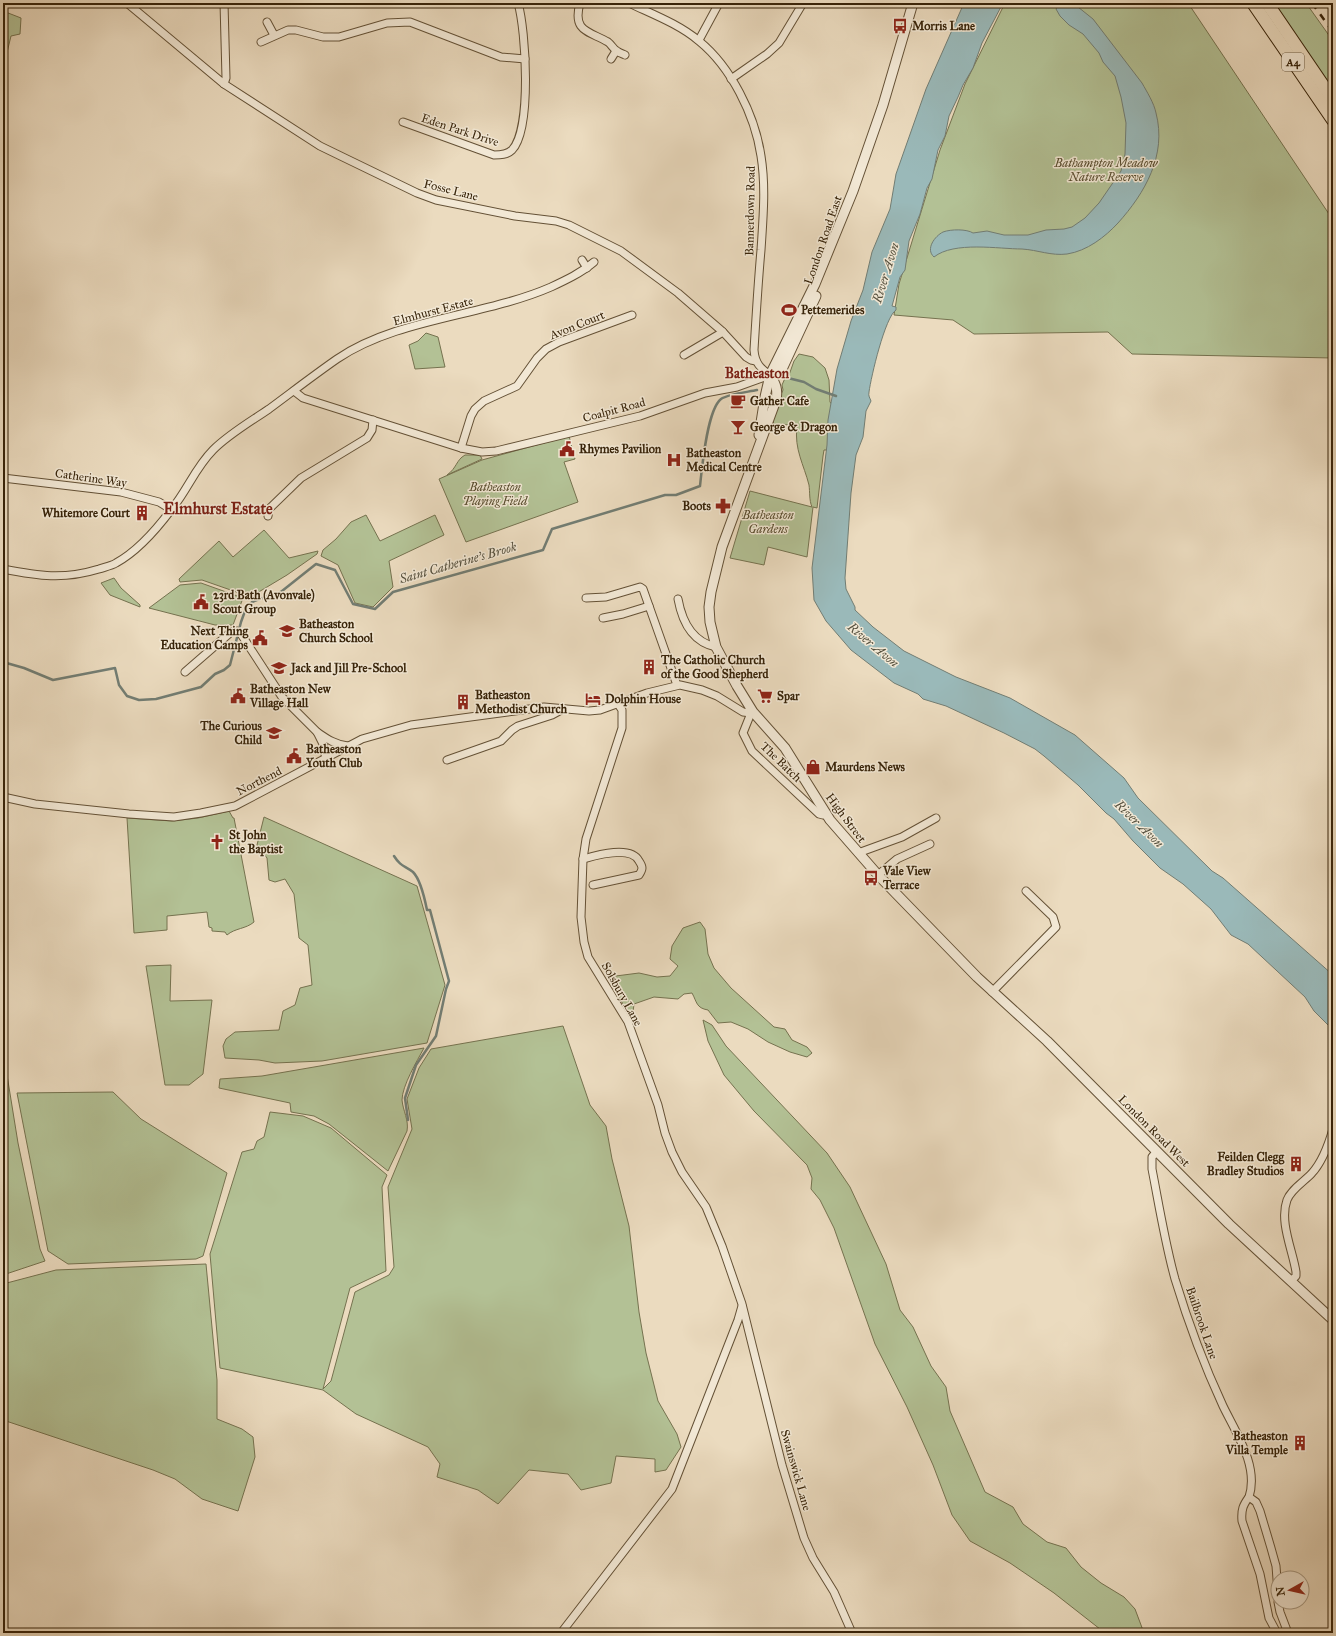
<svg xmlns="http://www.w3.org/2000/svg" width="1336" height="1636" font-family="'IM FELL Great Primer',serif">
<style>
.green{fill:#b3c195;stroke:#75724f}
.water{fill:#9ab9b9;stroke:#727d73}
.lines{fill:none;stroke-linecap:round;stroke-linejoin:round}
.stream{stroke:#727d73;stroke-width:2.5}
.minor-casing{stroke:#645136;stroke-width:9}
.tertiary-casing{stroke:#645136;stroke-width:11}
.trunk-casing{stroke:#372309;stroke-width:14}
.minor{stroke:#f2e8d5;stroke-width:7}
.tertiary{stroke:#f2e8d5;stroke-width:9}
.trunk{stroke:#ebdbbf;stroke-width:12}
.rail{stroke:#372309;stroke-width:2.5;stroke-dasharray:7 7;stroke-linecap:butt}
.labels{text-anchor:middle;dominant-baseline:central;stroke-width:3;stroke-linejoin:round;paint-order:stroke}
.shield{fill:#f2e8d5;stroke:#6f5e46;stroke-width:1}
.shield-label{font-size:11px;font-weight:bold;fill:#372309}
.poi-label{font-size:12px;font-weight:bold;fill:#372309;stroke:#f2e8d5;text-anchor:start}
.street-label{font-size:12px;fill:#372309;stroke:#f2e8d5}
.park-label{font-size:12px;font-style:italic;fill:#564a2c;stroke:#f2e8d5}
.water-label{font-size:13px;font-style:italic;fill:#55503e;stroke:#f2e8d5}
.quarter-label{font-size:14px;font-weight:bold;fill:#7a1f14;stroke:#f2e8d5}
.district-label{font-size:16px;font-weight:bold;fill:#7a1f14;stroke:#f2e8d5}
</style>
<rect width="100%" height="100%" fill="#ebdbbf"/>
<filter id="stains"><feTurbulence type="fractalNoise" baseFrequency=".005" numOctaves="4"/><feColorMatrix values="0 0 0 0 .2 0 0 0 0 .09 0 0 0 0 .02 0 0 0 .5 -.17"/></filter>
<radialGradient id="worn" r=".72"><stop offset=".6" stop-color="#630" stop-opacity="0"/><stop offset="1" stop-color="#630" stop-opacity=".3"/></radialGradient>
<g class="green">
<path d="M 1005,3 L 1188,3 L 1333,220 L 1333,358 L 1132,354 L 1108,332 L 974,334 L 953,320 L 894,315 L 899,284 L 940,150 L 965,84 Z"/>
<path d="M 1274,3 L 1306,3 L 1333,41 L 1333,91 Z"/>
<path d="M 3,11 L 21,18 L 20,34 L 11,36 L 3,69 Z"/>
<path d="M 426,333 L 438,337 L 445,367 L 415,369 L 409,345 L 418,341 Z"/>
<path d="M 799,354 L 813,357 L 825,368 L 829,380 L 830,402 L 836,410 L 829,450 L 824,450 L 823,456 L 817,508 L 813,507 L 807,557 L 768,547 L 764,565 L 730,558 L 750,491 L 812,507 C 809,500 810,492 809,485 C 804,465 794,449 797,427 L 783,424 L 780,428 L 774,425 L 772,416 L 783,390 L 782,385 L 786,376 L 789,375 L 794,361 Z"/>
<path d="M 569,436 L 575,459 L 564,462 L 578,502 L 466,542 L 439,479 L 482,460 Z"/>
<path d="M 465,455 L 480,455 L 482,459 L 447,475 C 457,468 456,460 465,455 Z"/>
<path d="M 366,515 L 380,541 L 435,515 L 444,535 L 389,561 L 393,587 L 373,607 L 355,603 L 338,565 L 321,556 L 323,550 L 336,539 L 351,522 Z"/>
<path d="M 264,530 L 289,558 L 318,551 L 317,554 L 287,575 L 247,599 L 245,595 L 202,580 L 180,582 L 179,579 L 219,541 L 233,557 Z"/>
<path d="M 114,578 L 121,588 L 140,605 L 140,607 L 110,595 L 101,583 Z"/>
<path d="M 201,583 L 243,598 L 233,625 L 215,625 L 149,608 L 180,585 Z"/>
<path d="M 229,811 L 233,818 L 234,818 L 254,922 C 246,929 235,928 227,935 L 225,932 L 212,931 L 212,928 L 209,927 L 207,912 L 167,916 L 167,930 L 134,933 L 127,818 L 172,821 L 198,818 Z"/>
<path d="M 264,817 L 417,886 L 445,985 L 427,1043 L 322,1061 L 275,1063 L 259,1060 L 225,1058 L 223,1046 L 226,1039 L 235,1032 L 279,1030 L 283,1011 L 295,1005 L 300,988 L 312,985 L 308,945 L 299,938 L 294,894 L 285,879 L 275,882 L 269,880 L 267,858 L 257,845 Z"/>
<path d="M 700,922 L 705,929 L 708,954 L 714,968 L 731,988 L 774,1027 L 785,1029 L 792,1040 L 807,1047 L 812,1053 L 807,1057 L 790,1052 L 768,1042 L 748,1029 L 731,1022 L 718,1023 L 708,1010 C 696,1008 697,1002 692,993 L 684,994 L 678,999 L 654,997 L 634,1004 L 633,1012 L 629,1015 L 608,977 L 639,973 L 657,977 L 670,976 L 678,966 L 670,959 L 672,946 L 683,928 Z"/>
<path d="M 171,965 L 170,1001 L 212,1000 L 203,1074 L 189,1085 L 165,1085 L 146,966 Z"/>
<path d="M 703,1020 L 712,1025 L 726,1046 L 827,1153 L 850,1187 L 886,1264 L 900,1310 L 913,1327 L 931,1366 L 946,1387 L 950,1411 L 985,1492 L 1013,1507 L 1023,1524 L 1047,1542 L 1066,1548 L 1081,1567 L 1101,1583 L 1124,1597 L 1135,1609 L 1144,1633 L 1105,1633 L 1054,1593 L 1010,1563 L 970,1541 L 952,1515 L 933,1465 L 907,1407 L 875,1344 L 834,1228 L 820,1200 L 811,1189 L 812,1178 L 807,1165 L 754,1111 L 724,1075 L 708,1041 Z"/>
<path d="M 563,1026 L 590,1105 L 606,1126 L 612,1159 L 629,1226 L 639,1312 L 646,1353 L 658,1401 L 677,1434 L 681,1447 L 666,1470 L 655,1472 L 655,1459 L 616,1456 L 611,1483 L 581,1490 L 568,1474 L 529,1470 L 498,1504 L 478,1490 L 437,1477 L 440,1464 L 428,1447 L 356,1414 L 323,1390 L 220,1368 L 210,1254 L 242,1152 L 254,1149 L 257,1141 L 264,1137 L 270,1112 L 303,1116 L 331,1128 L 387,1175 L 382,1187 L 386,1271 L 350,1288 L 323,1389 L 331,1381 L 355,1292 L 389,1275 L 394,1267 L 388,1187 L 412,1129 L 407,1099 L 419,1068 L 431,1049 Z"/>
<path d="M 424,1048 C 417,1061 402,1086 402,1100 C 403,1111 409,1120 407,1131 L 388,1171 L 329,1124 L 314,1116 L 291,1112 L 290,1103 L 219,1088 L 220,1079 L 262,1076 Z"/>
<path d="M 3,1073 L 7,1075 L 18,1143 L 40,1249 L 45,1261 L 3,1275 Z"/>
<path d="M 113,1092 L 141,1119 L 227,1173 L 203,1256 L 196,1259 L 68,1264 L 48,1251 L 17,1093 Z"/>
<path d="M 206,1264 L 217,1380 L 217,1419 L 242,1429 L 253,1437 L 255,1457 L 238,1511 L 202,1499 L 175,1479 L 153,1470 L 3,1420 L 3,1284 L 56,1270 Z"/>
</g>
<g class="water">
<path d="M 964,3 L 1003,3 L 982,43 L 973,68 L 963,85 L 958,97 L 949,116 L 945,136 L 938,150 L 932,179 L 927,188 L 920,214 L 909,241 L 905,270 L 900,277 L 892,306 L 896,307 L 896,310 C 885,317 871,377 869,392 C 868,396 870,398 871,401 L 866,411 L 863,437 L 856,455 L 851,493 L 845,578 L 846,589 L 855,607 L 855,610 L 873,627 L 904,651 L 956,677 L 1010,698 L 1075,735 L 1124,778 L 1138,798 L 1212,871 L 1223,878 L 1333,975 L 1333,1030 L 1314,1011 L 1305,997 L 1248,944 L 1231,935 L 1211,909 L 1183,884 L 1160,868 L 1133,841 L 1114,819 L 1106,813 L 1078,785 L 1044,756 L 1035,749 L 1004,733 L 946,706 L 923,699 L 918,694 L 894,683 L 851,650 L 826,621 L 814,600 L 812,568 L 827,445 L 828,420 L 837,369 L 851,321 L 863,290 L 872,252 L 890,209 L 896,174 L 926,89 Z"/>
<path d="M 1059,3 L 1073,3 L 1093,19 L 1142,83 C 1147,92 1154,103 1156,113 C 1167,155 1145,193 1118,223 C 1105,237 1087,251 1067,254 C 1051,256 1038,250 1022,249 C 999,249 954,241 934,257 C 925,249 935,236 943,232 C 951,229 967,229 973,233 L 987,231 L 1004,235 L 1028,235 L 1046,230 L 1064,229 L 1072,227 L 1085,218 L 1099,203 L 1121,171 L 1125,154 L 1126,123 L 1121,97 L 1115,76 L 1103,62 L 1099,53 L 1083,34 L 1069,25 L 1060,16 L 1056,9 Z"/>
</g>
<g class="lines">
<g class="stream">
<path d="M 788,378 L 804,382 L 816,389 L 836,396"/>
<path d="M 3,662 L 24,668 L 53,680 L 115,668 L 119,685 L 127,696 L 139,700 L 156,699 L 201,687 L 215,674 L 224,670 L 230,665 L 241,622 L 245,611 L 252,602 L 270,595 L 277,595 L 316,564 L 335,570 L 353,604 L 375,609 L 393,592 L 543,550 L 552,529 L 665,495 L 676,495 L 700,486 C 702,468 707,410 721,399 C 728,394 748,392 757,390"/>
<path d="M 394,856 C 401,867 404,865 413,872 C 420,879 425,900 427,910 L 430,910 L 449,981 L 446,989 L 436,1036 L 416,1065 L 405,1098 L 408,1120"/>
</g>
<g class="minor-casing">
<g id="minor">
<path d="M 127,3 L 224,84 L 320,146 L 417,193 L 436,200 L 515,216 L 556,221 L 569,225 L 621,251 L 678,293 L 723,332 L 746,357 L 751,360 L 756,361"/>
<path d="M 580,3 C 572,32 589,31 608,42 C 612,45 613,49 617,51 C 619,53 623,54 625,55"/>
<path d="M 629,3 C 652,14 679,24 699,41 C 731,67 755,115 761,156 C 766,187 763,219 761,250 C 758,283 756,317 754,350 C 755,363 760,368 770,375"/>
<path d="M 267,22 L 274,35"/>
<path d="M 699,40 L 719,3"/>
<path d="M 261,42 L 288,30 L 296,30 L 323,37 L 339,37 L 387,23 L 410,22 L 501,57 L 525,59"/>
<path d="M 611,59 L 616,51"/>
<path d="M 731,79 L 767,54 L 779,43 L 803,3"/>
<path d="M 224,84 L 226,78 L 224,3"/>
<path d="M 403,122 L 494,155 C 500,155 507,155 512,150 C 532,129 526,31 518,3"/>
<path d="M 582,260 L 587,268"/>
<path d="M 684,355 L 723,332"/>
<path d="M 294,391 L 303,398 L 461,448 L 482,452 L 496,451 L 640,416 L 705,393 L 737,387 L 770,375"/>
<path d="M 461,448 L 471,416 L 475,409 L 484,401 L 517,386 L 537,358 L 546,349 L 559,342 L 632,315"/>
<path d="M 3,478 L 121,492 L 159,502 L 172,510"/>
<path d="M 268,516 L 269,509 L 301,478 L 367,438 L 372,430 L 373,420"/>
<path d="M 3,569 C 39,576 63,580 99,569 C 105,567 111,566 116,563 C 138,551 156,530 171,510 C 187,491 195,468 213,450 C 229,434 250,422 269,409 C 292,392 314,375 337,359 C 397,318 485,316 551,287 C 566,280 581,273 594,262"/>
<path d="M 586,598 L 606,597 L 640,587 L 643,589 L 677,685"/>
<path d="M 678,599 C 682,621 692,642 716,647"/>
<path d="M 603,618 L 623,614 L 649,606"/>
<path d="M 185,672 L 231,632 L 237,631 L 241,634 L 282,697 L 317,732"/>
<path d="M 618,704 L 622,710 L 622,728 L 586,839 L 583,859 L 581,917 L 584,942 L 588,957 L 628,1022 L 658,1105 L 665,1133 L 672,1152 L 682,1172 L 706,1207 L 722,1246 L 742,1304 L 782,1465 L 804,1538 L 813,1558 L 834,1592 L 852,1633"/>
<path d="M 751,713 L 743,733 L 752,751 L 819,814 L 823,815 L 825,812"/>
<path d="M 326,759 L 323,744 L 317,732 C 327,739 336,745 348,746"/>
<path d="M 447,760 L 501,741 L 512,730 L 518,726 L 552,715 L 563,709"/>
<path d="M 3,797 L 35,804 L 129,814 L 174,817 L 201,813 L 235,806 L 362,739 L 411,725 L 544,707 L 589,711 L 600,710 L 647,693 L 680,685 L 702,690 L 717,696 L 743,712 L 751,713 L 753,712"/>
<path d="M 858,853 L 902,837 L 936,818"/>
<path d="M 583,859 C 597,855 631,845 639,861 C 643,867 643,869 639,875 L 593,885"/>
<path d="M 878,875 L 897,859 L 930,844"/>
<path d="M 992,992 L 1056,927 L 1053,917 L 1026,891"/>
<path d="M 1157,1151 L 1152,1157 L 1152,1169 C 1159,1205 1165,1243 1175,1279 C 1188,1322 1204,1365 1223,1406 C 1236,1433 1259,1466 1249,1497 L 1256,1502 L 1260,1511 L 1271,1548 L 1276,1566 L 1278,1593"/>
<path d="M 1291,1281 L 1296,1276 L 1296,1272 C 1293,1251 1279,1222 1287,1200 C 1291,1189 1305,1181 1312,1173 C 1323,1161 1329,1143 1333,1129"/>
<path d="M 1249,1497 C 1243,1505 1241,1510 1242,1521 L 1260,1574 L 1269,1618 L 1277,1633"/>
<path d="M 1278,1602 L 1280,1612 L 1288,1633"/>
<path d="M 561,1633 L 672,1489 L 738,1320 L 742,1306"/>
</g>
</g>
<g class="tertiary-casing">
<g id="tertiary">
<path d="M 770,375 C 776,384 778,390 776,400 L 722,547 L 711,592 L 709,607 L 710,622 L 716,647 L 737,686 L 753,712 L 785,748 L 830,820 L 878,875 L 977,977 L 1047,1041 L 1229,1224 L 1333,1320"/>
<path d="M 770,375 L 779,371 L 783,367 L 816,296"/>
<path d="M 759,435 L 765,397 L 770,375 L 815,284 L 853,191 L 883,105 L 913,3"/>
</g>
</g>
<g class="trunk-casing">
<g id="trunk">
<path d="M 1253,3 L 1333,120"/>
<path d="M 1267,3 L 1333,100"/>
</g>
</g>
<use href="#minor" class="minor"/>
<use href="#tertiary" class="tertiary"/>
<use href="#trunk" class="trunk"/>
<path class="rail" d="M 1312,3 L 1333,32"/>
</g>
<defs>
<g id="bus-bare" transform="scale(1.2)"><path d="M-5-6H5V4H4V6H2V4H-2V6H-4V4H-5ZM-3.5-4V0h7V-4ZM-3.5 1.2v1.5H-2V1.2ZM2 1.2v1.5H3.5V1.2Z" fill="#8f2418" stroke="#f2e8d5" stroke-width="2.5" paint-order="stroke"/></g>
<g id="stadium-bare" transform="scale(1.2)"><path d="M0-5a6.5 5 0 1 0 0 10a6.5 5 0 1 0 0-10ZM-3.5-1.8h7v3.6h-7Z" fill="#8f2418" stroke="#f2e8d5" stroke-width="2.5" paint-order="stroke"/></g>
<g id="cafe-bare" transform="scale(1.2)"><path d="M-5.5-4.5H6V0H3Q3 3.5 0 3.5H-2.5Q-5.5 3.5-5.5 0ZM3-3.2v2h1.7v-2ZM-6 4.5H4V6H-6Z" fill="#8f2418" stroke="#f2e8d5" stroke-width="2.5" paint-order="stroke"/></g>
<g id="bar-bare" transform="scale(1.2)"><path d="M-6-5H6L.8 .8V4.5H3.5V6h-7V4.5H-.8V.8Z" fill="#8f2418" stroke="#f2e8d5" stroke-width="2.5" paint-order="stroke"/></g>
<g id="civic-bare" transform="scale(1.2)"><path d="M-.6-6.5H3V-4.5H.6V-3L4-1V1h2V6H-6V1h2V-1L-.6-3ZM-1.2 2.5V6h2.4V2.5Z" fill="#8f2418" stroke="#f2e8d5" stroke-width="2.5" paint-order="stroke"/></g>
<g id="hospital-bare" transform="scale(1.2)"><path d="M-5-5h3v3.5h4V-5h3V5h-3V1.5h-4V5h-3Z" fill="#8f2418" stroke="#f2e8d5" stroke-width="2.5" paint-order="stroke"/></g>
<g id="pharmacy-bare" transform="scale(1.2)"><path d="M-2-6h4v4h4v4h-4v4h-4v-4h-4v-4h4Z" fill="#8f2418" stroke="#f2e8d5" stroke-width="2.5" paint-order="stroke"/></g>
<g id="building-bare" transform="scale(1.2)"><path d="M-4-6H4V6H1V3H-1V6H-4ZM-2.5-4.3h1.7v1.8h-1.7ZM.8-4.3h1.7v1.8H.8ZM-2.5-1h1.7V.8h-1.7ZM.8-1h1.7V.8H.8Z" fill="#8f2418" stroke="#f2e8d5" stroke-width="2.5" paint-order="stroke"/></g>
<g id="school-bare" transform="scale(1.2)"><path d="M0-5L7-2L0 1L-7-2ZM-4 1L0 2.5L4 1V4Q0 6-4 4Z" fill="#8f2418" stroke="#f2e8d5" stroke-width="2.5" paint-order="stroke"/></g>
<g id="supermarket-bare" transform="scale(1.2)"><path d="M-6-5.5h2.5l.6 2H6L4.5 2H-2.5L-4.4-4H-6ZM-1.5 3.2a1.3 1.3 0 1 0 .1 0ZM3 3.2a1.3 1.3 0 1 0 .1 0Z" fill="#8f2418" stroke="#f2e8d5" stroke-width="2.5" paint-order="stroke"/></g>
<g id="hotel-bare" transform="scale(1.2)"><path d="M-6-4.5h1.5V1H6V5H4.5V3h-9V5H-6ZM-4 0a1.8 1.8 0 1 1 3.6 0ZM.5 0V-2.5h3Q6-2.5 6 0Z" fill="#8f2418" stroke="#f2e8d5" stroke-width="2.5" paint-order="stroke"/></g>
<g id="shop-bare" transform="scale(1.2)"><path d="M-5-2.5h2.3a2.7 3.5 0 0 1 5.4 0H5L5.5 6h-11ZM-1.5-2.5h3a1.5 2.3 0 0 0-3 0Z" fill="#8f2418" stroke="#f2e8d5" stroke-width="2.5" paint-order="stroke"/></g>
<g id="church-bare" transform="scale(1.2)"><path d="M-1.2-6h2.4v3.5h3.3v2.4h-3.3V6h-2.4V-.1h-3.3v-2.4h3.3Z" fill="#8f2418" stroke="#f2e8d5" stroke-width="2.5" paint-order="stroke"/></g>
</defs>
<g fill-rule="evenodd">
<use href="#bus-bare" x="900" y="26"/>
<use href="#stadium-bare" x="789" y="310"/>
<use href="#cafe-bare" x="738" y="401"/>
<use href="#bar-bare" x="738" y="427"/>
<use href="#civic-bare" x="567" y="449"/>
<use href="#hospital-bare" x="674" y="460"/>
<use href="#pharmacy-bare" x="723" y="506"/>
<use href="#building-bare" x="142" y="513"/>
<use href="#civic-bare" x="201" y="602"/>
<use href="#school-bare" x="287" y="631"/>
<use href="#civic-bare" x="260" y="638"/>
<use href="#building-bare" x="649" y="667"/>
<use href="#school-bare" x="279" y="668"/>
<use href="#civic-bare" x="238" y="696"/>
<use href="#supermarket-bare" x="765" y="696"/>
<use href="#hotel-bare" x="593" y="699"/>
<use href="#building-bare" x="463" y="702"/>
<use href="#school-bare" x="274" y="733"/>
<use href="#civic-bare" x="294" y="756"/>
<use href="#shop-bare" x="813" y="767"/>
<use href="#church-bare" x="217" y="842"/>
<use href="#bus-bare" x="871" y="878"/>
<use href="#building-bare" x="1296" y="1164"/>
<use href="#building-bare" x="1300" y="1443"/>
</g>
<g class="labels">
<rect class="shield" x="1282" y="53" width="22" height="18" rx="3"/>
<g class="shield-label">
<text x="1293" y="62">A4</text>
</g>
<g class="poi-label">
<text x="912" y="26">Morris Lane</text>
<text x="801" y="310">Pettemerides</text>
<text x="750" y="401">Gather Cafe</text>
<text x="750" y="427">George &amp; Dragon</text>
<text x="579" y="449">Rhymes Pavilion</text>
<text x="686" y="453">Batheaston<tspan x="686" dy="14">Medical Centre</tspan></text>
<text x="711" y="506" text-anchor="end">Boots</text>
<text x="130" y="513" text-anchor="end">Whitemore Court</text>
<text x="213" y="595">23rd Bath (Avonvale)<tspan x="213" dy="14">Scout Group</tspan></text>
<text x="299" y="624">Batheaston<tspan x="299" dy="14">Church School</tspan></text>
<text x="248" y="631" text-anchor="end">Next Thing<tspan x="248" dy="14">Education Camps</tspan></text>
<text x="661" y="660">The Catholic Church<tspan x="661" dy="14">of the Good Shepherd</tspan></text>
<text x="291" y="668">Jack and Jill Pre-School</text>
<text x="250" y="689">Batheaston New<tspan x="250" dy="14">Village Hall</tspan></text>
<text x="475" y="695">Batheaston<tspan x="475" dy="14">Methodist Church</tspan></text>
<text x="777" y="696">Spar</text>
<text x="605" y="699">Dolphin House</text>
<text x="262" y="726" text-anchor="end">The Curious<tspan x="262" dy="14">Child</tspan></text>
<text x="306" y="749">Batheaston<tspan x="306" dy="14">Youth Club</tspan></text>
<text x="825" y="767">Maurdens News</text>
<text x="229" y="835">St John<tspan x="229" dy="14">the Baptist</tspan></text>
<text x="883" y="871">Vale View<tspan x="883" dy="14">Terrace</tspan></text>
<text x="1284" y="1157" text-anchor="end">Feilden Clegg<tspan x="1284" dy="14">Bradley Studios</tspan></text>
<text x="1288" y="1436" text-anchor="end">Batheaston<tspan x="1288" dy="14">Villa Temple</tspan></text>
</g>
<g class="street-label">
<text transform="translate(460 130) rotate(18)">Eden Park Drive</text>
<text transform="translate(451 190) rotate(14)">Fosse Lane</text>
<text transform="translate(750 211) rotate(-89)">Bannerdown Road</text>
<text transform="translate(823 240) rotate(-71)">London Road East</text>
<text transform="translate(433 311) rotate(-15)">Elmhurst Estate</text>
<text transform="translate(577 325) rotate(-22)">Avon Court</text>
<text transform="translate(614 410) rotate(-15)">Coalpit Road</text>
<text transform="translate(91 478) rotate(8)">Catherine Way</text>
<text transform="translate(781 762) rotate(44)">The Batch</text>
<text transform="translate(259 781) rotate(-27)">Northend</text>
<text transform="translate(846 818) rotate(53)">High Street</text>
<text transform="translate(622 994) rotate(61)">Solsbury Lane</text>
<text transform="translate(1154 1131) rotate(45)">London Road West</text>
<text transform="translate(1202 1323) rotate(71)">Bailbrook Lane</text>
<text transform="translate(796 1470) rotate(74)">Swainswick Lane</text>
</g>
<g class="park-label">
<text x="1106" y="163">Bathampton Meadow<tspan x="1106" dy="14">Nature Reserve</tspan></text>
<text x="495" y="487">Batheaston<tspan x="495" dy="14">Playing Field</tspan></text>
<text x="768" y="515">Batheaston<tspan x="768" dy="14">Gardens</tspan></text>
</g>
<g class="water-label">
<text transform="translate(886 273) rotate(-73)">River Avon</text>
<text transform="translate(458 563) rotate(-16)">Saint Catherine's Brook</text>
<text transform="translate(873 645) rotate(40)">River Avon</text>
<text transform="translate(1139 824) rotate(44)">River Avon</text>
</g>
<g class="quarter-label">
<text x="757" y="373">Batheaston</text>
</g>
<g class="district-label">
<text x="218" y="508">Elmhurst Estate</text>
</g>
</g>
<rect width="1336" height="1636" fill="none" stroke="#ebdbbf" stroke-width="16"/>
<rect x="4" y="4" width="1328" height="1628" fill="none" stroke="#372309" stroke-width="2"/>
<rect x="8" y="8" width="1320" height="1620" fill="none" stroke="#372309"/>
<g transform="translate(1290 1590) rotate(262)"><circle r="19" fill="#f2e8d5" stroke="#a79983"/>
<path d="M0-3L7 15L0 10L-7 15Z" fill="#8f2418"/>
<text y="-6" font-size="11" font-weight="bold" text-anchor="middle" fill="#372309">N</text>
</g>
<rect width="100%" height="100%" filter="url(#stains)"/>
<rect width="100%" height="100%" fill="url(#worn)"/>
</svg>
